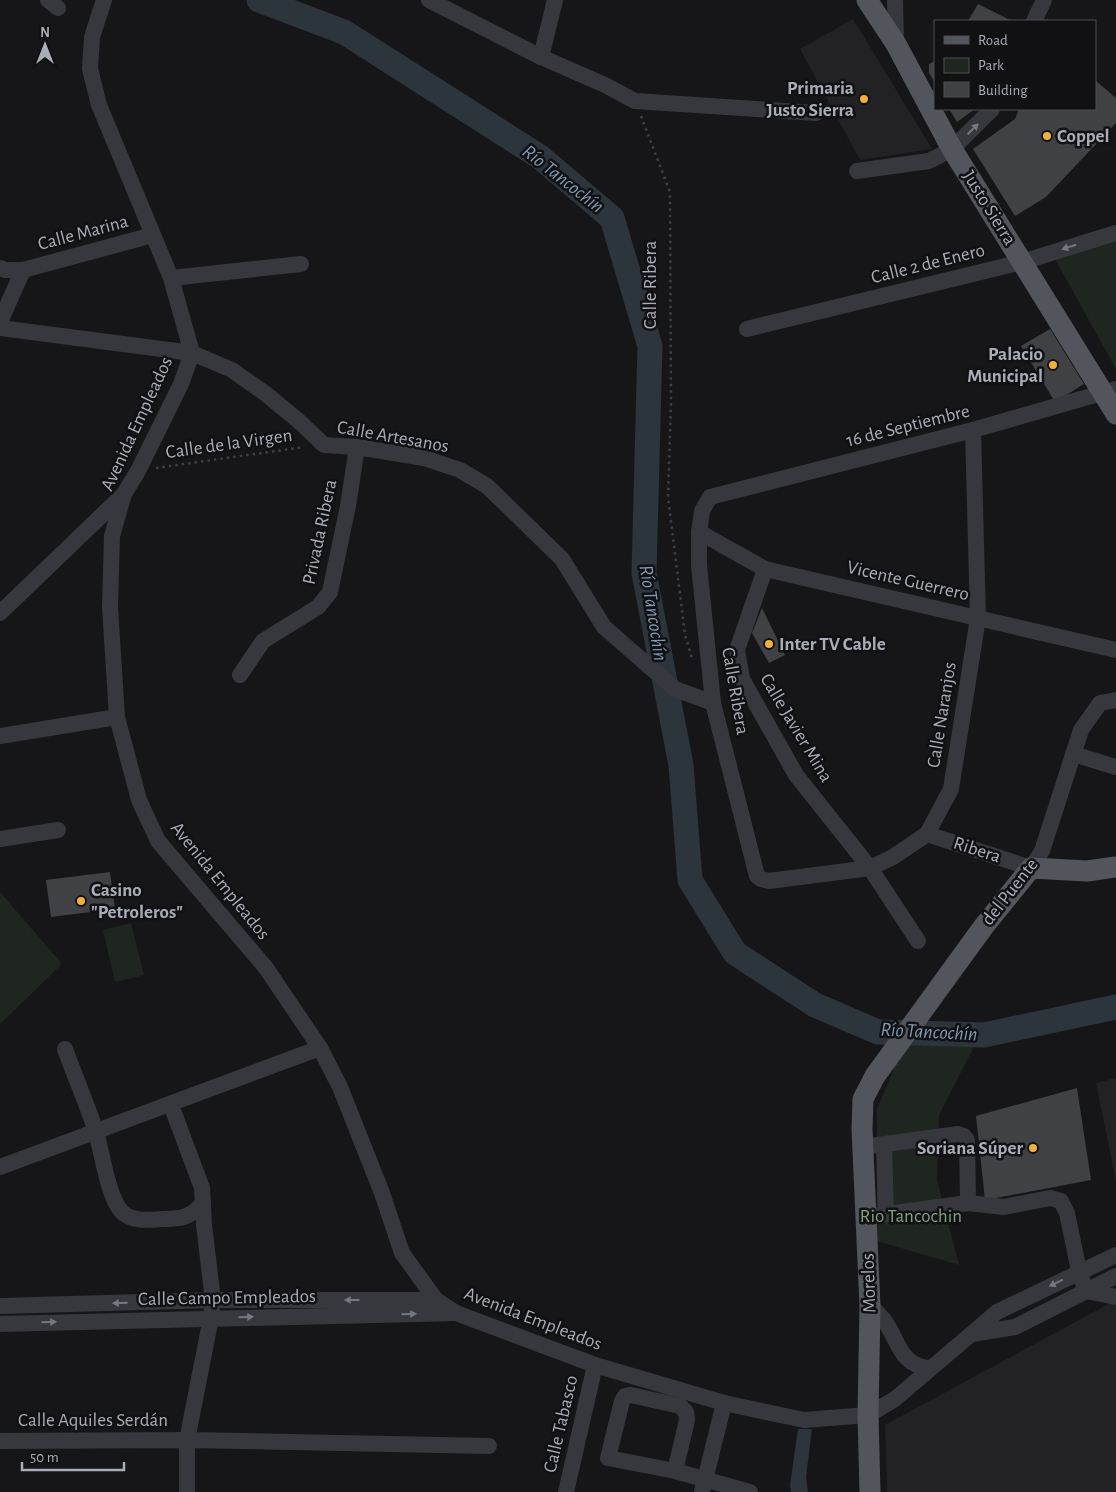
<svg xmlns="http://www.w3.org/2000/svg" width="1116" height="1492" font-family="'Alegreya Sans',sans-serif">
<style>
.built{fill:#222225}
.green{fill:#1e261f}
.water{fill:#2c353c}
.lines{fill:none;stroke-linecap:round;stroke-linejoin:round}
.river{stroke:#2c353c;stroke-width:25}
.building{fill:#404145}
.path{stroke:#3d3f44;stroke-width:2.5;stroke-dasharray:2.5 4;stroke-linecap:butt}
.minor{stroke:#37383d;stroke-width:16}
.major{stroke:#53555c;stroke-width:21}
.oneway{fill:#757881}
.poi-dot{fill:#f2b134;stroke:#111113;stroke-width:2}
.labels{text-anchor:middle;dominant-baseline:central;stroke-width:5;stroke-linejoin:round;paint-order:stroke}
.poi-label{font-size:19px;font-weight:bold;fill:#a8adb8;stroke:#111113;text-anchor:end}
.street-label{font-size:19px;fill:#a8adb8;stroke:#111113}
.park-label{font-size:19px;fill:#7fa381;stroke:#111113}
.water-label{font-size:20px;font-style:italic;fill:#7f9bb3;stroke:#111113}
</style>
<rect width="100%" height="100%" fill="#161618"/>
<g class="built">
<path d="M 853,19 L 932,149 L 860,160 L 800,49 Z"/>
<path d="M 1116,1078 L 1116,1181 L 1096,1083 Z"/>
<path d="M 1116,1300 L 1116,1492 L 887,1492 L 885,1425 Z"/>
</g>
<g class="green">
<path d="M 1116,239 L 1116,369 L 1055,259 Z"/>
<path d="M 0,892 L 62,964 L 0,1024 Z"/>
<path d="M 131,923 L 144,975 L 115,982 L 103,930 Z"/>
<path d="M 904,1045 L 974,1047 L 939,1115 L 937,1180 L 959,1265 L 877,1241 L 877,1109 Z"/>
</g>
<path class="water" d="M 798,1429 L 812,1429 L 806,1477 L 808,1492 L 791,1492 L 790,1485 Z"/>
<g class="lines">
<path class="river" d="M 259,0 L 344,32 L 540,157 L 612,218 L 650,346 L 644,573 L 681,765 L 690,880 L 735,953 L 815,1005 L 878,1032 L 984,1035 L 1116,1007"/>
</g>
<g class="building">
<path d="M 978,4 L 1012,21 L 968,21 Z"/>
<path d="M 935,61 L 935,83 L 929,73 L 929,64 Z"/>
<path d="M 1095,80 L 1116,98 L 1116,123 L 1046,197 L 1015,216 L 973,149 L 1015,119 L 1019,109 L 1095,109 Z"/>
<path d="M 949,109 L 975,109 L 957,122 Z"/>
<path d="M 1050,329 L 1084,384 L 1055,402 L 1021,346 Z"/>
<path d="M 762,608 L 785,655 L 769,663 L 752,633 Z"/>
<path d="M 110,872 L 115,909 L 51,917 L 46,880 Z"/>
<path d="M 1077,1088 L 1091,1180 L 985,1200 L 976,1116 Z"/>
</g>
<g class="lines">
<g class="path">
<path d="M 641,116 L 670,192 L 671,403 L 668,497 L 685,635 L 692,658"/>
<path d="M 156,468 L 304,447"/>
</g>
<g class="minor">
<path d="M 48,0 L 58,8"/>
<path d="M 104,0 L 92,37 L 90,69 L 99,105 L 171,278 L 192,353 L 181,384 L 138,471 L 124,494 L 112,536 L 110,607 L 117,717 L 139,800 L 158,841 L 266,968 L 320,1048 L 340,1087 L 382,1193 L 402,1253 L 436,1300 L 456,1313 L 595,1365 L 724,1403 L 804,1420 L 868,1415 L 895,1399 L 997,1312 L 1116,1255"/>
<path d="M 429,0 L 541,57 L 605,85 L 635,101 L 816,113"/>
<path d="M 895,0 L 896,44"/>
<path d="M 1034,21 L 1044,0"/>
<path d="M 541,57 L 555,0"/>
<path d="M 857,171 L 929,161 L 952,149 L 992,109"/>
<path d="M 0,268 L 5,270 L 23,270 L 153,235"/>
<path d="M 171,278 L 301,264"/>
<path d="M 0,322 L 23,270"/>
<path d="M 0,328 L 192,353 L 232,370 L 266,394 L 301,423 L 324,445 L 357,447 L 424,458 L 460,470 L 487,486 L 562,559 L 604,627 L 675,689 L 713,703"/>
<path d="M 747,329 L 1022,262 L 1116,233"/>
<path d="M 973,430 L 978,618 L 951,789 L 927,834 L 893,857 L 870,868 L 769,881 L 761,879 L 757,876 L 713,703 L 699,565 L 699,532 L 702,511 L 710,497 L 973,430 L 1116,389"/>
<path d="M 699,532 L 765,569 L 1116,650"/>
<path d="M 765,569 L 737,650 L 742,679 L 796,775 L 870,868 L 918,941"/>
<path d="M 0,613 L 124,494"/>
<path d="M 240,675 L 263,641 L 318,607 L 330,592 L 348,506 L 357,447"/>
<path d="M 0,736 L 117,717"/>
<path d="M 1073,754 L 1116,767"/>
<path d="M 927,834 L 1031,868 L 1042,851 L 1081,730 L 1100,703 L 1116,700"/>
<path d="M 0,839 L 58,830"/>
<path d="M 65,1049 C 75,1077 87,1104 96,1132 C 102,1152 108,1198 122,1212 C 132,1222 149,1220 162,1219 C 181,1219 190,1218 203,1203"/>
<path d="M 171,1105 L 202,1188 L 204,1225 L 213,1300 L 211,1318 L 187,1440 L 187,1492"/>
<path d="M 884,1145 L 886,1214"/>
<path d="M 863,1147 L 958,1134 L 964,1136 L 967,1140 L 968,1203"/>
<path d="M 0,1167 L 320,1048"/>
<path d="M 866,1217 L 968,1203 L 1004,1207 L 1050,1198 L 1061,1201 L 1067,1213 L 1079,1271 L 1086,1291 L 1116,1297"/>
<path d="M 0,1306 L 213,1300 L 436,1300"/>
<path d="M 870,1306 C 875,1310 880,1315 884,1320 C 899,1341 900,1366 930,1368"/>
<path d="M 0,1324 L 456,1313"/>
<path d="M 972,1334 L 1015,1327 L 1116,1276"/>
<path d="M 0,1441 L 187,1440 L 489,1446"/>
<path d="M 675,1471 L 687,1420 L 686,1412 L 680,1406 L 631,1395 L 625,1396 L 622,1401 L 608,1458 L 675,1471 L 750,1492"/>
<path d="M 566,1492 L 595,1365"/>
<path d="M 702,1492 L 724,1403"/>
</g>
<g class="major">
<path d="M 867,0 L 896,44 L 952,149 L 1116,414"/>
<path d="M 870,1492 L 868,1415 L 870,1306 L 862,1129 L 863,1099 L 875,1076 L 984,926 L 1031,868 L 1087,871 L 1116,867"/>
</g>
</g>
<defs><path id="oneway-solid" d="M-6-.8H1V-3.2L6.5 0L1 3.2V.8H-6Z" transform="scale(1.25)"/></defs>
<g class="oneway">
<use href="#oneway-solid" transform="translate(973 129) rotate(-44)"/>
<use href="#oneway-solid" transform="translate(1069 247) rotate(163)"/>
<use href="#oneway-solid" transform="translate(1056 1283) rotate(154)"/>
<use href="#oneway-solid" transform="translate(352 1300) rotate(180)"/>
<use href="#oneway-solid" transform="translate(120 1303) rotate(178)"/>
<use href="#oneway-solid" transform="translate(409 1314) rotate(-1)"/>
<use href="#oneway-solid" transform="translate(246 1317) rotate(-1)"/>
<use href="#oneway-solid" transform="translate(49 1322) rotate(-2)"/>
</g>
<g class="poi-dot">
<circle cx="864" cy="99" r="5"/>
<circle cx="1047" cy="136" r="5"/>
<circle cx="1053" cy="365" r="5"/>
<circle cx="769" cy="644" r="5"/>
<circle cx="81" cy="901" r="5"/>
<circle cx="1033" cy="1148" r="5"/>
</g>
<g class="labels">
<g class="poi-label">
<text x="854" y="88">Primaria<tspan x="854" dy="22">Justo Sierra</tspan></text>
<text x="1057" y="136" text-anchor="start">Coppel</text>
<text x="1043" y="354">Palacio<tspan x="1043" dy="22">Municipal</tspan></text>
<text x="779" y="644" text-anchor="start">Inter TV Cable</text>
<text x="91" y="890" text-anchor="start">Casino<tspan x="91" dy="22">"Petroleros"</tspan></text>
<text x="1023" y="1148">Soriana Súper</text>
</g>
<g class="street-label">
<text transform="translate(989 208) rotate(58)">Justo Sierra</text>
<text transform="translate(83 233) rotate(-15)">Calle Marina</text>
<text transform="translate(928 264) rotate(-14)">Calle 2 de Enero</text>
<text transform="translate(650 285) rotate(-90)">Calle Ribera</text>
<text transform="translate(137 424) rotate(-65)">Avenida Empleados</text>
<text transform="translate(908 426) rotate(-14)">16 de Septiembre</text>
<text transform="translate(393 437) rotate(10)">Calle Artesanos</text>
<text transform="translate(229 444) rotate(-8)">Calle de la Virgen</text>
<text transform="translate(320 532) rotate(-78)">Privada Ribera</text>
<text transform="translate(908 581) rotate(13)">Vicente Guerrero</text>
<text transform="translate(735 691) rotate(80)">Calle Ribera</text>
<text transform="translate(942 715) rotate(-81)">Calle Naranjos</text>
<text transform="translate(796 728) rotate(59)">Calle Javier Mina</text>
<text transform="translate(977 850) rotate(18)">Ribera</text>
<text transform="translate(220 881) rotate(51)">Avenida Empleados</text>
<text transform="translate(1010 892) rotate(-52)">del Puente</text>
<text transform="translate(869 1283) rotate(-92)">Morelos</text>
<text transform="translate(227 1298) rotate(-1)">Calle Campo Empleados</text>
<text transform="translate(533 1319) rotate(21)">Avenida Empleados</text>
<text x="93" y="1420">Calle Aquiles Serdán</text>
<text transform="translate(561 1424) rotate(-77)">Calle Tabasco</text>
</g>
<g class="park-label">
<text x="911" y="1216">Rio Tancochin</text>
</g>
<g class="water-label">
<text transform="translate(563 179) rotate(38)">Río Tancochín</text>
<text transform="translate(653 613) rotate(81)">Río Tancochín</text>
<text transform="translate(929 1032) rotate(3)">Río Tancochín</text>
</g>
</g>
<rect x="934" y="20" width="162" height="90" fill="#111113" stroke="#4d4f55"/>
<rect x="944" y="36" width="25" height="8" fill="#53555c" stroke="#4d4f55"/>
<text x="978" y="45" font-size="15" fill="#a8adb8">Road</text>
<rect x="944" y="58" width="25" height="15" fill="#1e261f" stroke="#4d4f55"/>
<text x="978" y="70" font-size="15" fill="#a8adb8">Park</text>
<rect x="944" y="82" width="25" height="15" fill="#404145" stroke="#4d4f55"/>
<text x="978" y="95" font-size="15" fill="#a8adb8">Building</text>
<g transform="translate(45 45)" stroke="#111113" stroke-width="4" paint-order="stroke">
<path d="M0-4L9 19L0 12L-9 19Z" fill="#a8adb8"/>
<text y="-8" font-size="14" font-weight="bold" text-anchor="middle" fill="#a8adb8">N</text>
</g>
<path d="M22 1462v8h102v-8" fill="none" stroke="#a8adb8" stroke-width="2.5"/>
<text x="30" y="1462" font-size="15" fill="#a8adb8" stroke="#111113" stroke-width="4" paint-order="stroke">50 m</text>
</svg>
